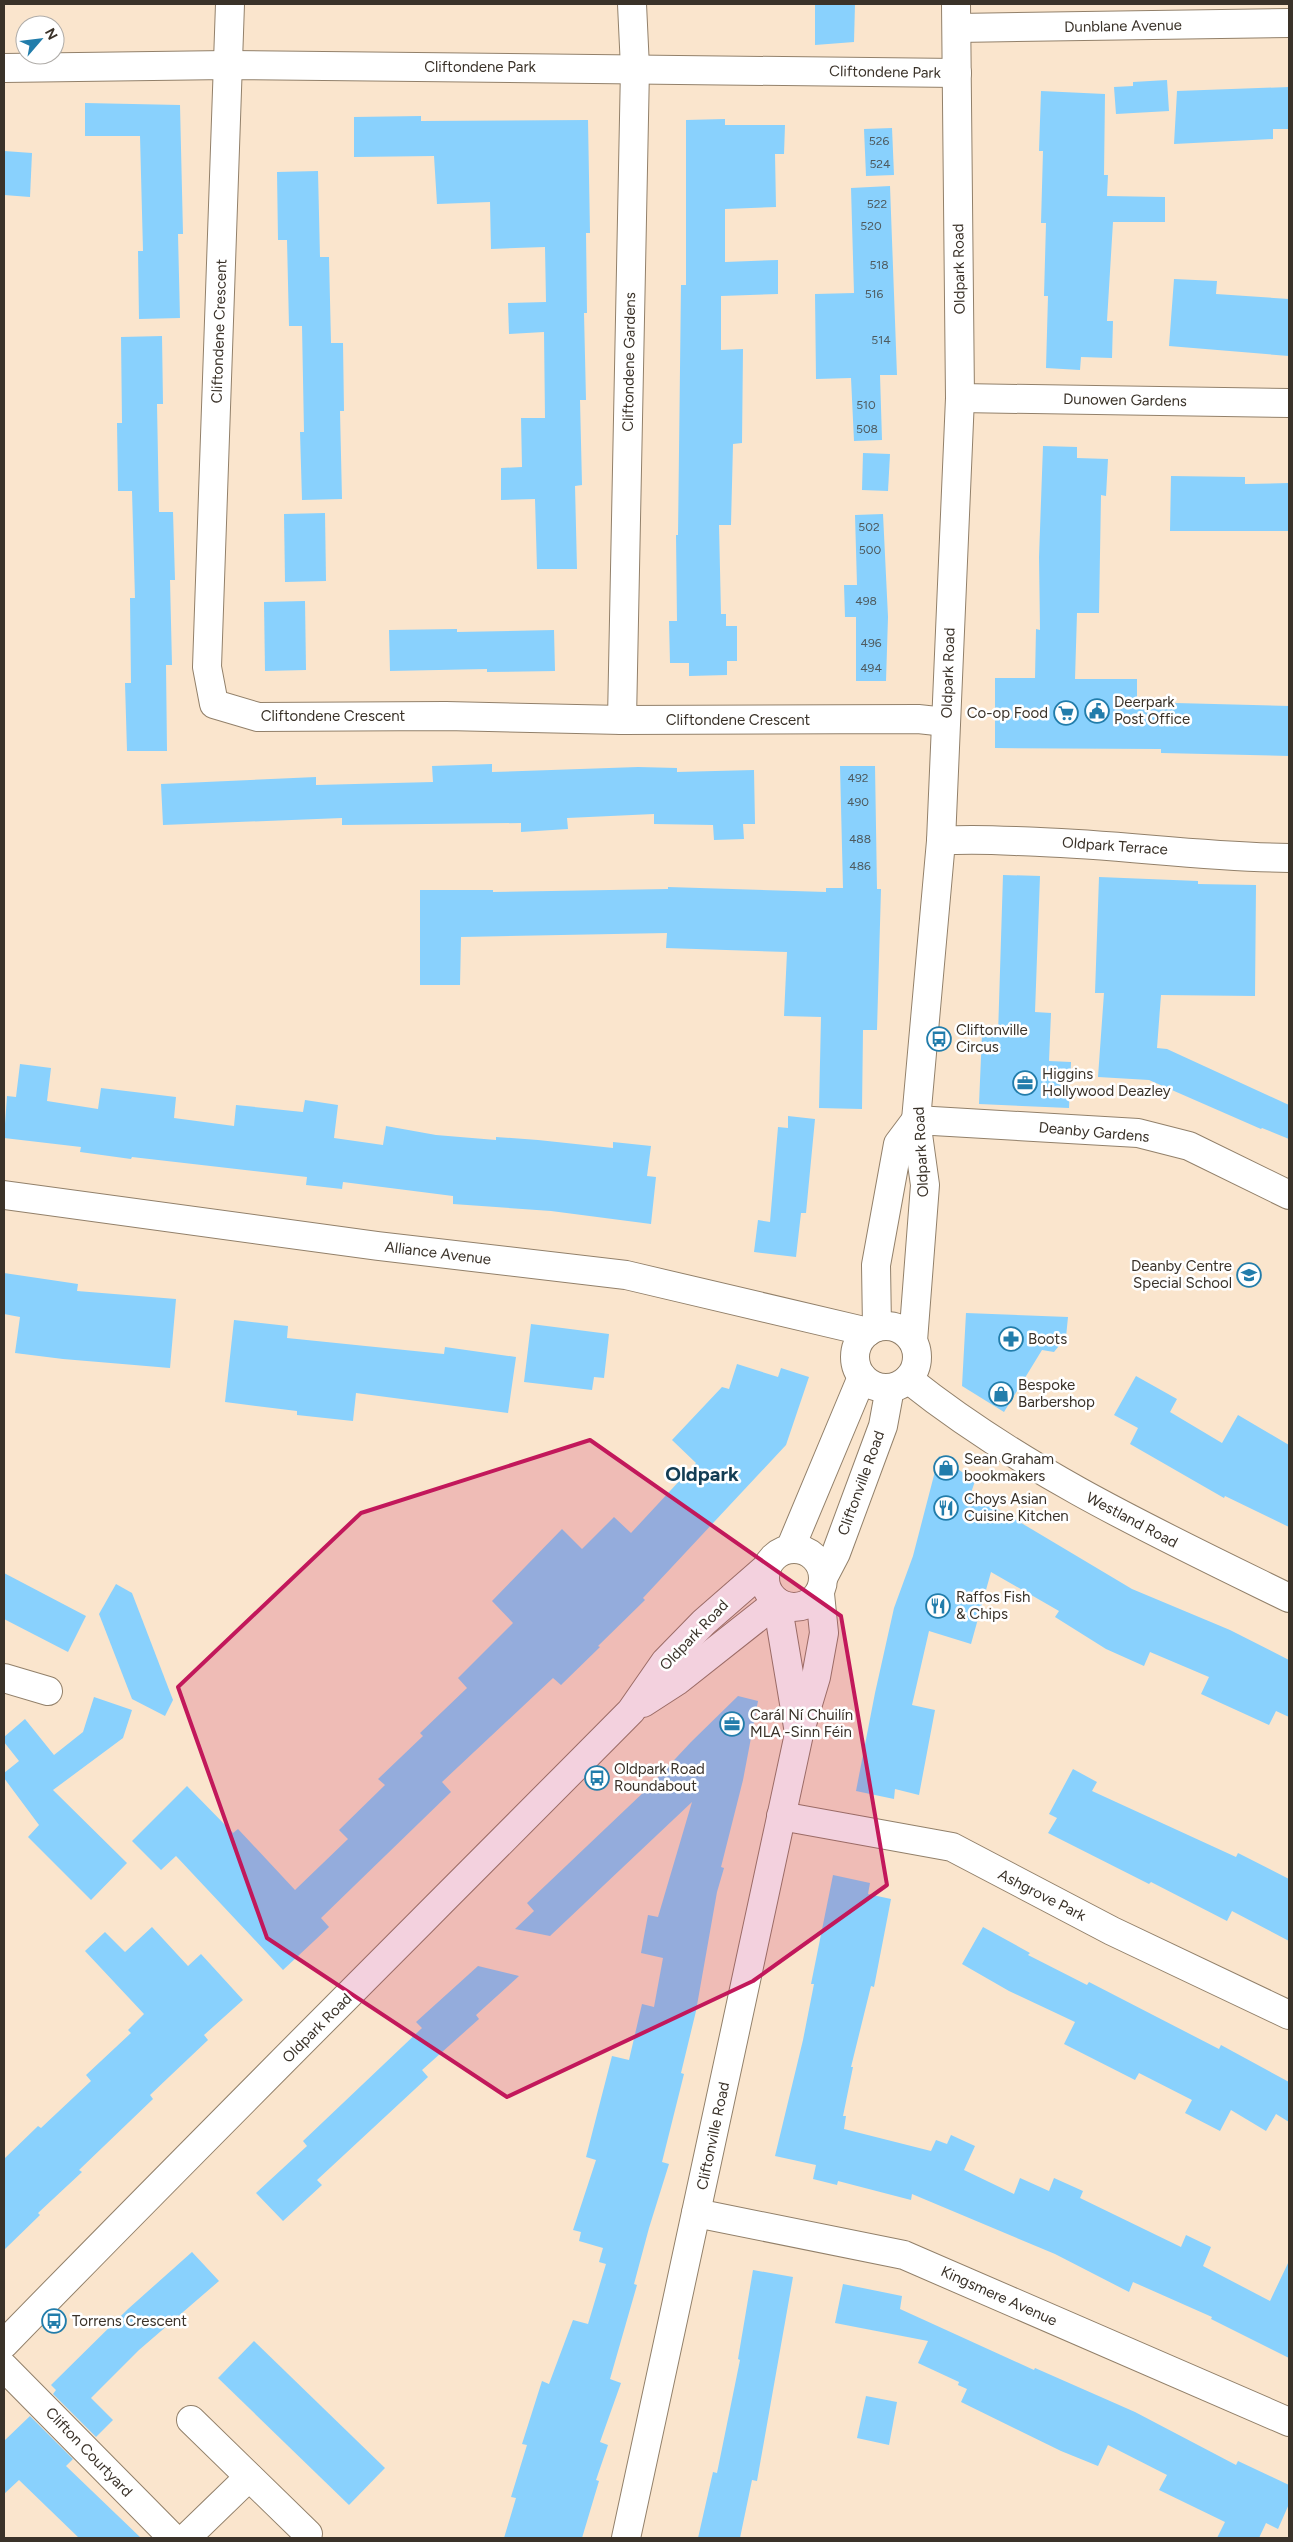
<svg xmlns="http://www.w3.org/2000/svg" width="1293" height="2542" font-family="Figtree,sans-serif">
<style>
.building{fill:#89d1fd}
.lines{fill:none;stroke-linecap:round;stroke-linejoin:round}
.minor-casing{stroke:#92806a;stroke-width:30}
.major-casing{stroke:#92806a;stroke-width:30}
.minor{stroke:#fff;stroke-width:28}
.major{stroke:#fff;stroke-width:28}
.marked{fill:#c2185b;fill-opacity:0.2;stroke:#c2185b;stroke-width:4;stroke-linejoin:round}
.labels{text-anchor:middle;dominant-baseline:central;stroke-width:5;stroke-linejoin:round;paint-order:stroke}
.number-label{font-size:12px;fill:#4e5a5e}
.street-label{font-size:15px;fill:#3a3229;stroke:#fff}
.poi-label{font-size:15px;fill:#3a3229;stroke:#fff;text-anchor:start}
.district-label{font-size:20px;font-weight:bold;fill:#133d54;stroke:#fff}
</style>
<rect width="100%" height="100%" fill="#fae5cd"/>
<g class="building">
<path d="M 815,4 L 855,4 L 854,42 L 815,45 Z"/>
<path d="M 1167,80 L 1169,111 L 1116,114 L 1114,87 L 1133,86 L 1133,82 Z"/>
<path d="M 1289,87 L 1289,129 L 1273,129 L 1273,139 L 1174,144 L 1177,91 Z"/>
<path d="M 1041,91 L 1105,94 L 1104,175 L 1108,175 L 1107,196 L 1165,197 L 1165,222 L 1113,222 L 1107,321 L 1113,321 L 1112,358 L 1081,357 L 1080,370 L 1046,368 L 1048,296 L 1044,296 L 1046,223 L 1041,223 L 1043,151 L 1039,151 Z"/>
<path d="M 85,103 L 180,105 L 183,234 L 178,234 L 180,318 L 139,319 L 138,251 L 143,251 L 140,136 L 85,136 Z"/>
<path d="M 421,116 L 421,121 L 588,120 L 590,233 L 586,233 L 587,313 L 584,313 L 586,400 L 580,400 L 582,485 L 575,486 L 577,569 L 537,569 L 535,499 L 501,500 L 501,468 L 522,467 L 521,418 L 545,418 L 544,332 L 509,334 L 508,303 L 546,302 L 545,247 L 491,249 L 490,202 L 437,204 L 434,156 L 354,157 L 354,117 Z"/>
<path d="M 725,119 L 725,125 L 785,125 L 784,154 L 775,154 L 776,207 L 725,209 L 725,262 L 778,260 L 778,294 L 721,296 L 721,350 L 743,349 L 742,443 L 733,444 L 731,525 L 719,525 L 721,614 L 726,614 L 726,626 L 737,626 L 737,661 L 727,661 L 727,675 L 689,676 L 689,663 L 670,663 L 669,621 L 677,621 L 676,535 L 678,535 L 681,285 L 686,285 L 686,120 Z"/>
<path d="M 892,128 L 894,175 L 866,176 L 864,129 Z"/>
<path d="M 4,151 L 32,153 L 30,197 L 4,195 Z"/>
<path d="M 318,171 L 320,257 L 329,257 L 331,343 L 343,343 L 344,411 L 340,411 L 342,499 L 302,500 L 300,432 L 304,432 L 302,326 L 289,326 L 287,240 L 278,240 L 277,172 Z"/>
<path d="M 890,186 L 897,375 L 880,375 L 882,440 L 854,441 L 851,378 L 816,379 L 815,294 L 854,293 L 851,188 Z"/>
<path d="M 1174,279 L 1217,281 L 1216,294 L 1289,299 L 1289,356 L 1169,346 Z"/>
<path d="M 162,336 L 163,404 L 157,404 L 159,512 L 173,512 L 175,580 L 170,580 L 172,665 L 166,665 L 167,751 L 127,751 L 125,683 L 131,683 L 130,598 L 135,598 L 132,491 L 118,491 L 117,423 L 122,423 L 121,337 Z"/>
<path d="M 1043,446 L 1077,447 L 1077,458 L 1108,459 L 1106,496 L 1101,495 L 1099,613 L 1077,613 L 1075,679 L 1137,679 L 1137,702 L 1289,706 L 1289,756 L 1161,753 L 1161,749 L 995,748 L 995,678 L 1035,678 L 1036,629 L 1040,630 L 1039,557 Z"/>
<path d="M 863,453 L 890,454 L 888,491 L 862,490 Z"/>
<path d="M 1171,476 L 1245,477 L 1245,484 L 1289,483 L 1289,531 L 1170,531 Z"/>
<path d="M 325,513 L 326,581 L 285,582 L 284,514 Z"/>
<path d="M 883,514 L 888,617 L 886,681 L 856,681 L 856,617 L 845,617 L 844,585 L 857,585 L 855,515 Z"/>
<path d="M 305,601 L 306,670 L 265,671 L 264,602 Z"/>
<path d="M 457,629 L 457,632 L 554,630 L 555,671 L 487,672 L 487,669 L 390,671 L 389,630 Z"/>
<path d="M 492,764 L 492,772 L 638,767 L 677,768 L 677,772 L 754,770 L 755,824 L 743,824 L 744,839 L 714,840 L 713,825 L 654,824 L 654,814 L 567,818 L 568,829 L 521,832 L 521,823 L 342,825 L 342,818 L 163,825 L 161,784 L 316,777 L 316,785 L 433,782 L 432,766 Z"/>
<path d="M 840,766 L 875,766 L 877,889 L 881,889 L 877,1030 L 863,1030 L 862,1109 L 819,1108 L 821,1017 L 784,1016 L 787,952 L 666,948 L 667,933 L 461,937 L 460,985 L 420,985 L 420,890 L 493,890 L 493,892 L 668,889 L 668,887 L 826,892 L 826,888 L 843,888 Z"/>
<path d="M 1003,875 L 1040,876 L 1035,1012 L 1051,1013 L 1049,1061 L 1071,1062 L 1069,1108 L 979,1104 L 982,1034 L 998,1035 Z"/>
<path d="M 1099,877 L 1198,881 L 1198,884 L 1256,885 L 1255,996 L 1161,995 L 1157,1048 L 1167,1049 L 1289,1105 L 1289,1139 L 1262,1128 L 1261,1129 L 1149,1080 L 1098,1077 L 1104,993 L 1095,993 Z"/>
<path d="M 20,1064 L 51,1068 L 47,1101 L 98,1109 L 101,1088 L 176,1097 L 174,1118 L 234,1126 L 236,1105 L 303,1112 L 305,1100 L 338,1105 L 334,1138 L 383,1145 L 386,1126 L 436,1135 L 496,1140 L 496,1137 L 538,1140 L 613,1148 L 613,1142 L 651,1146 L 647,1176 L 656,1177 L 651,1224 L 551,1211 L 453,1204 L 453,1196 L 343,1182 L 342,1189 L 306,1185 L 307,1177 L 132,1157 L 131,1159 L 80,1152 L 81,1147 L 4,1138 L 7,1096 L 16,1097 Z"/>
<path d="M 788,1116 L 815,1119 L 806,1213 L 801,1213 L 796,1257 L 754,1252 L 758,1220 L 770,1222 L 778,1127 L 788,1128 Z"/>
<path d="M 4,1273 L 78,1284 L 77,1291 L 176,1299 L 170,1368 L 63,1359 L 15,1353 L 20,1317 L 4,1314 Z"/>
<path d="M 966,1313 L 1068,1317 L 1066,1337 L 1054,1352 L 1042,1350 L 1004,1412 L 962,1386 Z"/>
<path d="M 234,1320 L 288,1326 L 287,1338 L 444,1354 L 445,1347 L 516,1357 L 508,1413 L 356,1393 L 353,1421 L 297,1415 L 297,1411 L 225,1402 Z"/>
<path d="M 531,1324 L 609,1334 L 604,1378 L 594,1377 L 592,1390 L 524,1382 Z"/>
<path d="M 737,1364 L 778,1377 L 781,1368 L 809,1377 L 786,1445 L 643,1598 L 645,1600 L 598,1646 L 600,1647 L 561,1685 L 553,1678 L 442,1782 L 451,1792 L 321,1918 L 329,1927 L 283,1970 L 176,1856 L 161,1870 L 132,1841 L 187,1786 L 233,1833 L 238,1829 L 295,1890 L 348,1839 L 339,1830 L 385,1785 L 378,1779 L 423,1736 L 420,1733 L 467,1688 L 458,1678 L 513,1623 L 492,1601 L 562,1529 L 582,1549 L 614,1517 L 631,1533 L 696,1463 L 672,1440 L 722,1387 L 729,1389 Z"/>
<path d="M 1136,1376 L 1177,1399 L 1170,1412 L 1222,1443 L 1238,1415 L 1289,1445 L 1289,1527 L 1225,1496 L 1224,1498 L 1130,1444 L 1138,1428 L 1114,1415 Z"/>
<path d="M 939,1456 L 975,1481 L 971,1493 L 1132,1589 L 1230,1630 L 1289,1660 L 1289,1717 L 1276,1711 L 1269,1725 L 1201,1694 L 1209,1677 L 1150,1652 L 1144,1666 L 1106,1649 L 1055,1617 L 1059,1611 L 991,1572 L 971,1644 L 929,1631 L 912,1705 L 935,1710 L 919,1795 L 895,1789 L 894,1799 L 856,1791 L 875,1693 L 894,1608 L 913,1556 Z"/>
<path d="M 4,1573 L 86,1616 L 68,1652 L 4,1619 Z"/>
<path d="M 116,1584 L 132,1593 L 173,1700 L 165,1716 L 132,1699 L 99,1614 Z"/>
<path d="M 738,1696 L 758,1701 L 743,1780 L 721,1867 L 724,1868 L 717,1892 L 696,2011 L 681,2073 L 684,2074 L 662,2162 L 669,2164 L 649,2228 L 634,2284 L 637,2285 L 610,2379 L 621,2383 L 600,2442 L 608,2445 L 596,2480 L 599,2481 L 582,2538 L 504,2538 L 516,2498 L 511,2497 L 527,2445 L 522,2444 L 542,2381 L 549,2384 L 573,2320 L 588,2324 L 606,2264 L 599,2262 L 603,2248 L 579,2241 L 581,2232 L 573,2230 L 596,2160 L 586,2157 L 612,2056 L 629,2060 L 642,2004 L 654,2007 L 663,1958 L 641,1953 L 644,1936 L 648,1915 L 658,1917 L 692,1802 L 550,1936 L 515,1929 L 534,1911 L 527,1903 L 647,1789 L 691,1742 Z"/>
<path d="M 94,1697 L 132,1710 L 123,1738 L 53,1790 L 127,1863 L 91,1900 L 28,1837 L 39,1825 L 4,1778 L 4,1773 L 19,1761 L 4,1742 L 4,1737 L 25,1719 L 54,1755 L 83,1732 Z"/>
<path d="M 1073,1769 L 1097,1782 L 1092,1791 L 1236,1857 L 1238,1853 L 1289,1879 L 1289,1941 L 1232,1911 L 1227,1921 L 1151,1882 L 1149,1884 L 1048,1833 L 1057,1818 L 1049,1814 Z"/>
<path d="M 833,1875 L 870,1883 L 868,1894 L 891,1899 L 874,1987 L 871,1986 L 851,2067 L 853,2067 L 843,2116 L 846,2116 L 844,2129 L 931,2151 L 936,2140 L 947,2144 L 951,2135 L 975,2146 L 964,2170 L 1014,2194 L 1020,2178 L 1049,2191 L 1054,2178 L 1083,2191 L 1080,2198 L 1181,2247 L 1186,2235 L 1211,2247 L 1203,2266 L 1270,2301 L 1289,2261 L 1289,2358 L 1211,2319 L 1212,2317 L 1133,2282 L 1129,2292 L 1055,2254 L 912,2194 L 911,2200 L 838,2181 L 837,2185 L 813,2179 L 816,2165 L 775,2156 L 803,2040 L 814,1984 L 811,1984 Z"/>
<path d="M 152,1927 L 188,1966 L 201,1954 L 243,2000 L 204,2035 L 208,2040 L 150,2095 L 153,2099 L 79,2170 L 82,2172 L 38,2213 L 40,2215 L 4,2250 L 4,2159 L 38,2126 L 41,2128 L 91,2081 L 86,2075 L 131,2033 L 128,2030 L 144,2014 L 85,1951 L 105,1932 L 125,1952 Z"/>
<path d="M 983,1927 L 1030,1953 L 1028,1955 L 1087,1985 L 1089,1982 L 1219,2049 L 1221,2045 L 1289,2082 L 1289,2122 L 1276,2114 L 1266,2131 L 1231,2110 L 1220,2131 L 1185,2113 L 1192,2100 L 1139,2073 L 1135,2080 L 1064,2044 L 1075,2022 L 1009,1991 L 962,1964 Z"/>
<path d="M 478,1966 L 519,1976 L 476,2015 L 479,2019 L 422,2070 L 428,2077 L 317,2180 L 322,2185 L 283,2221 L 256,2193 L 307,2146 L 303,2141 L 422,2028 L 416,2022 Z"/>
<path d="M 192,2252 L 219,2281 L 139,2350 L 91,2398 L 113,2420 L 96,2437 L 53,2394 L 56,2390 L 51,2385 L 128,2309 Z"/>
<path d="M 753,2270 L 793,2277 L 757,2481 L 752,2480 L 740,2538 L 698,2538 L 713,2472 L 717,2473 L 740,2360 L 738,2359 Z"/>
<path d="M 843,2284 L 902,2296 L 900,2309 L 1034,2370 L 1035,2368 L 1135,2412 L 1236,2465 L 1238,2461 L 1289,2485 L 1289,2504 L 1278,2529 L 1266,2523 L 1259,2538 L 1217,2538 L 1225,2522 L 1159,2490 L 1167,2475 L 1108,2445 L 1098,2466 L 1061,2451 L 961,2402 L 967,2389 L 958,2385 L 959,2382 L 918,2363 L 928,2341 L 835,2323 Z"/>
<path d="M 254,2341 L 385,2468 L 349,2505 L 218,2378 Z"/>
<path d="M 866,2396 L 897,2402 L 889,2445 L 857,2438 Z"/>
<path d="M 30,2416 L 73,2459 L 66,2466 L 141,2538 L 79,2538 L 19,2480 L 4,2494 L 4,2441 Z"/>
</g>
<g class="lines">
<g class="minor-casing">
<g id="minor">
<path d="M 230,4 L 207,667 L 214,704 L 258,717 L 446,716 L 622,720 L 918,719 L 946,722"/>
<path d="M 957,28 L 1289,23"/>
<path d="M 4,68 L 227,65 L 957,73"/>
<path d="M 960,398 L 1289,403"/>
<path d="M 622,720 L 635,68 L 632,4"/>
<path d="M 941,841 C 974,838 1007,841 1040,842 C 1123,845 1206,857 1289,858"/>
<path d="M 916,1120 L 1138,1133 L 1189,1146 L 1289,1195"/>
<path d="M 4,1195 L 378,1246 L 626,1275 L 868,1332"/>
<path d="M 908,1379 C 1023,1471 1158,1534 1289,1598"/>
<path d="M 777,1602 L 798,1727"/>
<path d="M 4,1678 L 48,1691"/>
<path d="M 781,1816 L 952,1847 L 1112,1931 L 1289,2015"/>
<path d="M 696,2213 L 904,2255 L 1289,2422"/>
<path d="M 4,2367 L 173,2538"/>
<path d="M 191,2420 L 308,2534"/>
<path d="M 186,2538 L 249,2477"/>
<path d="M 626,2538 L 799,1734 L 816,1677 L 824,1633 L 820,1594"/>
</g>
</g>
<g class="major-casing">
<g id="major">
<circle cx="886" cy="1357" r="31"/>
<path d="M 877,1327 L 876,1265 L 898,1144 L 916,1120"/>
<path d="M 913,1341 L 925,1185 L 916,1120 L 941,841 L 960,398 L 956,4"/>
<circle cx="794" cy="1578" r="29"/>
<path d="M 790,1549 L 862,1377"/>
<path d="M 824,1576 L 836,1553 L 883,1426 L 890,1388"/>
<path d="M 643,1703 L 677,1681 L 777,1602"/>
<path d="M 4,2344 C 211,2131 422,1922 631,1711 L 665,1662 L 704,1622 L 767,1567"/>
</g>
</g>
<use href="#minor" class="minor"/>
<use href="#major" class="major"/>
</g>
<path class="marked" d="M 590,1440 L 841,1616 L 887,1885 L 753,1981 L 507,2097 L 267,1938 L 178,1687 L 361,1513 Z"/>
<defs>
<g id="civic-ring" transform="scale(1.25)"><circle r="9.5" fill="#fff" stroke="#227dab" stroke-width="1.5"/><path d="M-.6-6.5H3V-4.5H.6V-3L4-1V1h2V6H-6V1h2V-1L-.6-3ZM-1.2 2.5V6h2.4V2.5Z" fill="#227dab"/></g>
<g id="supermarket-ring" transform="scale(1.25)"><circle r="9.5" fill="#fff" stroke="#227dab" stroke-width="1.5"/><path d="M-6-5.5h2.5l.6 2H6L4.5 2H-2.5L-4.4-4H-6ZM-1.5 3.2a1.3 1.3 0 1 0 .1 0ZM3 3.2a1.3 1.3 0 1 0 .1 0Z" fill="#227dab"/></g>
<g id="bus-ring" transform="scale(1.25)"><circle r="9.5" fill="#fff" stroke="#227dab" stroke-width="1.5"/><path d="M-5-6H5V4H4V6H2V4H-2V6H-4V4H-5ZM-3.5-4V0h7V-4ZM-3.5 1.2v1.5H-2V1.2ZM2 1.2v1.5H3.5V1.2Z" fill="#227dab"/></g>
<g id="office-ring" transform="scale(1.25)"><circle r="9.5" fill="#fff" stroke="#227dab" stroke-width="1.5"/><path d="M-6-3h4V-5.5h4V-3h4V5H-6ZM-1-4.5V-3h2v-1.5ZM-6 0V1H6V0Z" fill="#227dab"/></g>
<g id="school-ring" transform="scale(1.25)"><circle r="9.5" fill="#fff" stroke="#227dab" stroke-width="1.5"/><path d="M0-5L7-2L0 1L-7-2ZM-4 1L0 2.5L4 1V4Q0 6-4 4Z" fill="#227dab"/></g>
<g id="pharmacy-ring" transform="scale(1.25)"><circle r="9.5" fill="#fff" stroke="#227dab" stroke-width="1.5"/><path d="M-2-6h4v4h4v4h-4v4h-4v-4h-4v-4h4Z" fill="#227dab"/></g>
<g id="shop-ring" transform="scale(1.25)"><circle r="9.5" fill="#fff" stroke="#227dab" stroke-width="1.5"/><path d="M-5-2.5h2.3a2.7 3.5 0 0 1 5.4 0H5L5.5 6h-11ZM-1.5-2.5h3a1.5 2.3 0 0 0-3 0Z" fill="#227dab"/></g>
<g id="restaurant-ring" transform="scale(1.25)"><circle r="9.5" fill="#fff" stroke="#227dab" stroke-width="1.5"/><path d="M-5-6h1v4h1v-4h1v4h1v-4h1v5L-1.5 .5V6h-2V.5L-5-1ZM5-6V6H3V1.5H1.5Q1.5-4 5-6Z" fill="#227dab"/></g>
</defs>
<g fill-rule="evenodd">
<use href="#civic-ring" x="1097" y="711"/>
<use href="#supermarket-ring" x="1066" y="713"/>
<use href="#bus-ring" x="939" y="1039"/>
<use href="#office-ring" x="1025" y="1083"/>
<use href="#school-ring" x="1249" y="1275"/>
<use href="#pharmacy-ring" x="1011" y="1339"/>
<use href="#shop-ring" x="1001" y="1394"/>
<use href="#shop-ring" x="946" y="1468"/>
<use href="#restaurant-ring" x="946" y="1508"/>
<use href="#restaurant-ring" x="938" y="1606"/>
<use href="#office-ring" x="732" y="1724"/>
<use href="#bus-ring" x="597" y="1778"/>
<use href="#bus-ring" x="54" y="2321"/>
</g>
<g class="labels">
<g class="number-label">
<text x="879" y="141">526</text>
<text x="880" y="164">524</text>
<text x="877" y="204">522</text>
<text x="871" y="226">520</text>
<text x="879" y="265">518</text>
<text x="874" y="294">516</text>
<text x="881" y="340">514</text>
<text x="866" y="405">510</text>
<text x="867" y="429">508</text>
<text x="869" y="527">502</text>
<text x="870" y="550">500</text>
<text x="866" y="601">498</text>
<text x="871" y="643">496</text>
<text x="871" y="668">494</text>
<text x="858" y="778">492</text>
<text x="858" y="802">490</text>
<text x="860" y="839">488</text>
<text x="860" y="866">486</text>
</g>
<g class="street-label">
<text transform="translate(1123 26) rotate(-1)">Dunblane Avenue</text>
<text x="480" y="67">Cliftondene Park</text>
<text transform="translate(885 72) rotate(1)">Cliftondene Park</text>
<text transform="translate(959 269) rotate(-91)">Oldpark Road</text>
<text transform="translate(219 331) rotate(-88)">Cliftondene Crescent</text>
<text transform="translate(629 362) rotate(-89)">Cliftondene Gardens</text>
<text transform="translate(1125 400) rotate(1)">Dunowen Gardens</text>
<text transform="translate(948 673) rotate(-88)">Oldpark Road</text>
<text x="333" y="716">Cliftondene Crescent</text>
<text x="738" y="720">Cliftondene Crescent</text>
<text transform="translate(1115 846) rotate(4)">Oldpark Terrace</text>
<text transform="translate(1094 1132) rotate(5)">Deanby Gardens</text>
<text transform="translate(921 1152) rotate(-93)">Oldpark Road</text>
<text transform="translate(438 1253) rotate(7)">Alliance Avenue</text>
<text transform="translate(861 1483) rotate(-70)">Cliftonville Road</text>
<text transform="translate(1132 1520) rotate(28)">Westland Road</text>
<text transform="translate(694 1635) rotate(-46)">Oldpark Road</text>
<text transform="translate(1042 1895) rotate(27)">Ashgrove Park</text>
<text transform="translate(317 2028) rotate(-45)">Oldpark Road</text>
<text transform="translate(713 2136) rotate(-78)">Cliftonville Road</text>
<text transform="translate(999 2296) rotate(24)">Kingsmere Avenue</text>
<text transform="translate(89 2452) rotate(46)">Clifton Courtyard</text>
</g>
<g class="poi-label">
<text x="1114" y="702">Deerpark<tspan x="1114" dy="17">Post Office</tspan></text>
<text x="1048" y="713" text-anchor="end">Co-op Food</text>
<text x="956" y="1030">Cliftonville<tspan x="956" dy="17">Circus</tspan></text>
<text x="1042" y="1074">Higgins<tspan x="1042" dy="17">Hollywood Deazley</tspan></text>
<text x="1232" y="1266" text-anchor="end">Deanby Centre<tspan x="1232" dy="17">Special School</tspan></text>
<text x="1028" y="1339">Boots</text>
<text x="1018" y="1385">Bespoke<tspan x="1018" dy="17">Barbershop</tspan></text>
<text x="964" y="1459">Sean Graham<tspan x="964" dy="17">bookmakers</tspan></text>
<text x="964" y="1499">Choys Asian<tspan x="964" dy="17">Cuisine Kitchen</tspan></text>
<text x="956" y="1597">Raffos Fish<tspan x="956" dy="17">&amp; Chips</tspan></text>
<text x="750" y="1715">Carál Ní Chuilín<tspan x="750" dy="17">MLA -Sinn Féin</tspan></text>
<text x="614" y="1769">Oldpark Road<tspan x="614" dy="17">Roundabout</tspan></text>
<text x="72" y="2321">Torrens Crescent</text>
</g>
<g class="district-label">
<text x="702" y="1474">Oldpark</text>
</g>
</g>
<rect width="1293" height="2542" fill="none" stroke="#3a3229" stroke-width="10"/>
<g transform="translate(40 40) rotate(62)"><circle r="24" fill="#ffffff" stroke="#b0ada9"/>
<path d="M0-4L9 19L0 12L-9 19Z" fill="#227dab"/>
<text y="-8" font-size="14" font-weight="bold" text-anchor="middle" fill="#3a3229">N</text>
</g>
</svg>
